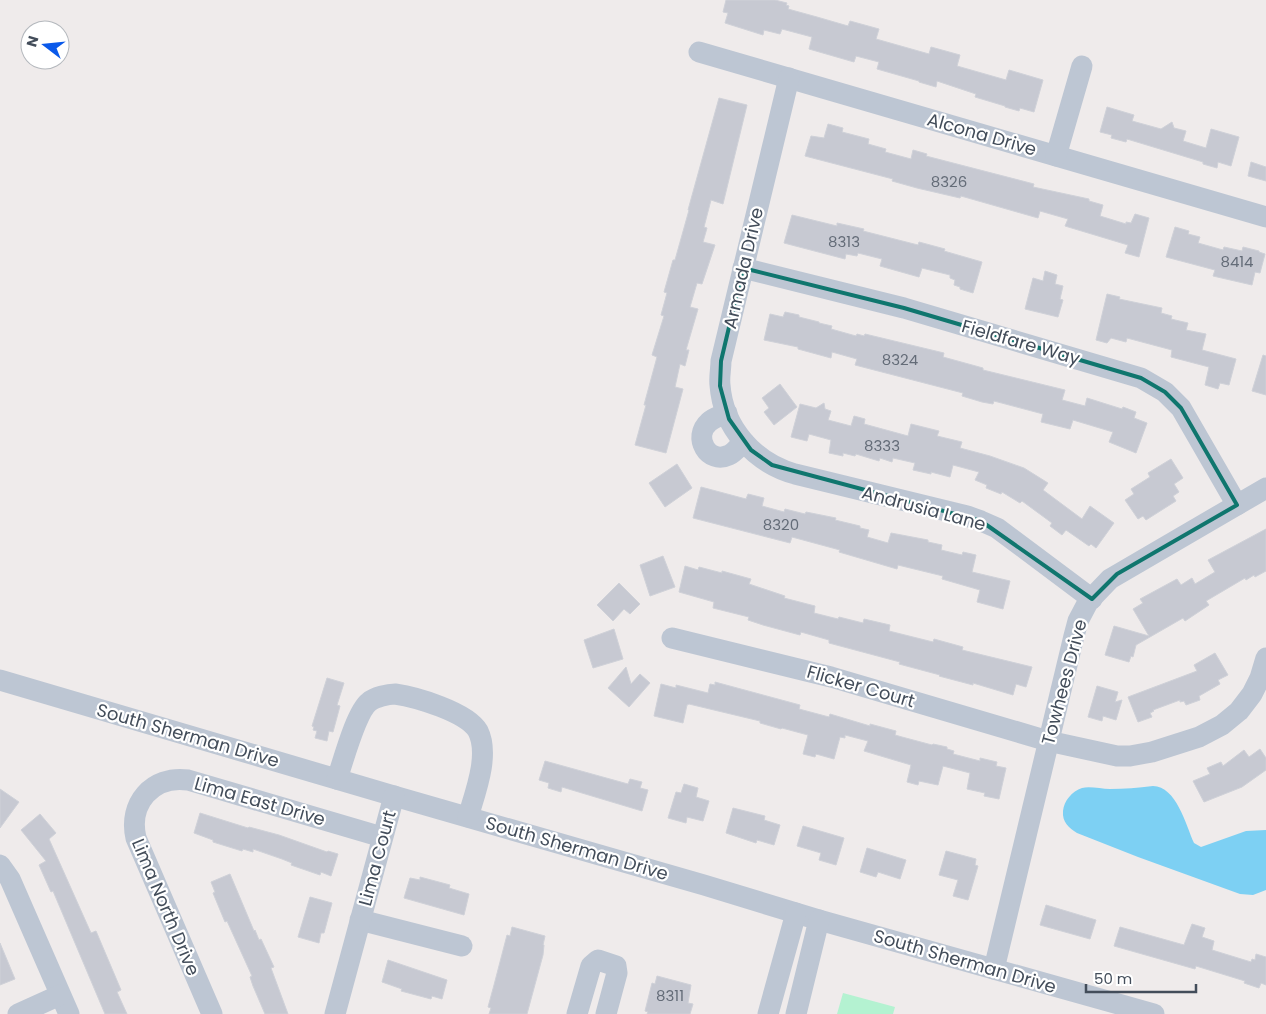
<svg xmlns="http://www.w3.org/2000/svg" width="1266" height="1014" font-family="Poppins,sans-serif">
<style>
.green{fill:#b4f2d1}
.water{fill:#7dd0f3}
.building{fill:#c7c9d2;stroke:#cfd1d8}
.lines{fill:none;stroke-linecap:round;stroke-linejoin:round}
.minor{stroke:#bdc6d3;stroke-width:21}
.marked{fill:none;stroke:#0f766e;stroke-width:4;stroke-linejoin:round}
.labels{text-anchor:middle;dominant-baseline:central;stroke-width:4.5;stroke-linejoin:round;paint-order:stroke}
.number-label{font-size:15px;fill:#646c78}
.street-label{font-size:18px;fill:#434d5a;stroke:#fff}
</style>
<rect width="100%" height="100%" fill="#efebeb"/>
<path class="green" d="M 843,993 L 895,1007 L 893,1014 L 837,1014 Z"/>
<path class="water" d="M 1153,786 C 1176,786 1186,825 1194,843 L 1201,847 L 1246,831 L 1266,830 L 1266,890 L 1253,895 L 1240,894 L 1138,857 L 1077,833 C 1069,828 1062,822 1063,811 C 1064,801 1072,791 1082,788 C 1090,786 1101,789 1110,789 C 1124,789 1138,788 1153,786 Z"/>
<g class="building">
<path d="M 726,0 L 775,0 L 787,3 L 786,5 L 789,6 L 788,9 L 817,17 L 848,26 L 850,21 L 879,29 L 876,39 L 929,54 L 931,47 L 960,55 L 957,66 L 1006,80 L 1009,70 L 1043,80 L 1034,112 L 1020,108 L 1019,111 L 1005,107 L 1005,106 L 975,97 L 976,94 L 937,81 L 936,87 L 919,82 L 919,81 L 877,69 L 879,62 L 856,56 L 854,62 L 809,49 L 812,37 L 782,29 L 780,34 L 764,30 L 763,35 L 725,23 L 728,13 L 723,12 Z"/>
<path d="M 719,98 L 747,105 L 723,204 L 711,200 L 704,227 L 707,228 L 703,242 L 715,245 L 702,284 L 697,283 L 690,307 L 698,309 L 686,350 L 689,350 L 685,366 L 680,364 L 675,387 L 683,389 L 666,453 L 635,445 L 646,405 L 644,405 L 657,357 L 652,355 L 664,316 L 661,315 L 667,293 L 664,292 L 673,260 L 675,260 L 689,210 L 688,210 Z"/>
<path d="M 1107,107 L 1134,115 L 1132,121 L 1161,129 L 1172,122 L 1174,128 L 1186,131 L 1183,141 L 1206,148 L 1211,129 L 1239,137 L 1231,166 L 1218,162 L 1217,168 L 1203,164 L 1203,162 L 1127,139 L 1126,142 L 1111,138 L 1112,135 L 1100,132 Z"/>
<path d="M 828,124 L 843,128 L 842,132 L 869,139 L 868,144 L 886,149 L 885,152 L 911,159 L 913,150 L 927,154 L 926,156 L 1034,184 L 1033,187 L 1089,199 L 1089,201 L 1103,205 L 1100,216 L 1126,224 L 1126,222 L 1131,223 L 1135,214 L 1149,218 L 1139,257 L 1125,253 L 1128,245 L 1065,226 L 1068,219 L 1040,211 L 1038,218 L 961,196 L 960,198 L 917,188 L 892,181 L 893,179 L 805,156 L 811,136 L 824,138 Z"/>
<path d="M 1251,162 L 1266,167 L 1266,181 L 1248,176 Z"/>
<path d="M 792,215 L 837,226 L 837,223 L 864,229 L 863,231 L 918,245 L 919,242 L 945,249 L 944,251 L 982,262 L 973,293 L 960,289 L 960,287 L 954,285 L 955,280 L 950,278 L 950,275 L 922,268 L 919,277 L 880,266 L 882,259 L 858,253 L 857,256 L 846,254 L 845,259 L 784,243 Z"/>
<path d="M 1175,227 L 1189,231 L 1188,234 L 1200,237 L 1198,243 L 1223,250 L 1224,247 L 1242,251 L 1243,247 L 1259,251 L 1259,252 L 1265,254 L 1260,273 L 1255,272 L 1252,285 L 1213,276 L 1215,270 L 1166,257 Z"/>
<path d="M 1045,271 L 1057,275 L 1055,284 L 1063,286 L 1060,299 L 1063,300 L 1058,317 L 1025,309 L 1033,278 L 1043,281 Z"/>
<path d="M 1107,294 L 1120,297 L 1119,299 L 1162,308 L 1161,313 L 1172,316 L 1171,319 L 1188,323 L 1186,330 L 1206,334 L 1202,350 L 1236,359 L 1229,385 L 1220,383 L 1218,389 L 1205,385 L 1209,367 L 1171,357 L 1172,350 L 1127,338 L 1126,342 L 1111,338 L 1107,343 L 1096,340 Z"/>
<path d="M 785,312 L 799,315 L 799,317 L 819,322 L 819,323 L 832,326 L 831,329 L 856,336 L 857,334 L 864,336 L 865,334 L 944,353 L 943,357 L 983,368 L 983,370 L 1065,390 L 1062,400 L 1085,406 L 1087,398 L 1122,409 L 1123,407 L 1136,412 L 1134,418 L 1147,423 L 1136,453 L 1109,442 L 1113,432 L 1073,420 L 1070,429 L 1041,422 L 1043,414 L 994,401 L 993,404 L 982,402 L 962,396 L 963,393 L 855,365 L 857,359 L 832,352 L 831,358 L 798,349 L 798,347 L 764,340 L 770,314 L 783,317 Z"/>
<path d="M 1263,355 L 1266,356 L 1266,395 L 1252,391 Z"/>
<path d="M 780,384 L 797,407 L 774,425 L 764,412 L 769,408 L 762,398 Z"/>
<path d="M 824,403 L 825,409 L 831,411 L 828,420 L 851,426 L 854,416 L 865,419 L 864,424 L 908,436 L 911,424 L 939,431 L 937,436 L 962,442 L 960,448 L 990,456 L 1024,468 L 1048,483 L 1043,490 L 1082,519 L 1090,506 L 1114,523 L 1096,548 L 1091,544 L 1089,546 L 1066,530 L 1062,535 L 1050,526 L 1052,523 L 1022,501 L 1020,503 L 1002,492 L 1001,494 L 986,488 L 987,485 L 975,480 L 979,472 L 953,465 L 950,477 L 931,472 L 931,474 L 913,470 L 915,463 L 893,458 L 892,462 L 880,458 L 879,461 L 856,454 L 855,456 L 843,453 L 843,456 L 829,453 L 831,440 L 809,434 L 807,441 L 791,437 L 800,404 L 816,408 Z"/>
<path d="M 1171,459 L 1183,478 L 1174,484 L 1179,492 L 1173,496 L 1176,501 L 1146,520 L 1143,516 L 1138,519 L 1125,500 L 1134,494 L 1131,489 L 1150,477 L 1148,473 Z"/>
<path d="M 677,464 L 692,488 L 665,507 L 649,483 Z"/>
<path d="M 701,487 L 746,499 L 748,494 L 764,498 L 762,506 L 784,512 L 785,509 L 805,514 L 806,512 L 836,518 L 835,520 L 860,526 L 860,528 L 869,530 L 867,537 L 888,543 L 891,533 L 928,540 L 928,542 L 942,545 L 941,550 L 962,555 L 963,552 L 976,555 L 972,572 L 1010,581 L 1003,609 L 977,602 L 980,590 L 942,579 L 943,576 L 898,565 L 897,569 L 839,552 L 840,550 L 792,537 L 790,543 L 693,518 Z"/>
<path d="M 1266,529 L 1266,571 L 1255,577 L 1254,575 L 1246,580 L 1245,578 L 1206,601 L 1209,605 L 1185,621 L 1183,618 L 1136,645 L 1133,657 L 1131,656 L 1129,662 L 1105,655 L 1114,626 L 1149,636 L 1133,609 L 1143,603 L 1140,599 L 1177,579 L 1181,585 L 1192,578 L 1195,584 L 1215,572 L 1208,560 Z"/>
<path d="M 663,556 L 675,587 L 650,596 L 640,565 Z"/>
<path d="M 685,566 L 698,570 L 699,567 L 722,573 L 722,571 L 751,579 L 749,584 L 785,596 L 784,598 L 815,606 L 814,613 L 838,619 L 839,617 L 863,623 L 864,619 L 890,625 L 889,631 L 933,642 L 934,639 L 963,647 L 962,650 L 1032,667 L 1026,687 L 1016,684 L 1013,695 L 973,683 L 973,685 L 939,676 L 940,675 L 899,664 L 900,662 L 829,643 L 829,640 L 801,632 L 800,635 L 763,625 L 748,620 L 749,617 L 713,608 L 714,602 L 679,592 Z"/>
<path d="M 619,583 L 640,604 L 630,614 L 624,609 L 613,621 L 597,605 Z"/>
<path d="M 614,629 L 623,659 L 593,668 L 584,640 Z"/>
<path d="M 1215,653 L 1228,675 L 1218,680 L 1220,684 L 1199,696 L 1200,700 L 1186,705 L 1184,701 L 1180,702 L 1180,700 L 1153,710 L 1154,711 L 1150,713 L 1152,717 L 1138,722 L 1128,697 L 1197,671 L 1194,665 Z"/>
<path d="M 626,667 L 631,684 L 640,674 L 650,683 L 629,707 L 608,688 Z"/>
<path d="M 327,678 L 344,683 L 337,705 L 340,706 L 333,732 L 329,731 L 327,741 L 315,738 L 317,731 L 313,730 L 314,727 L 312,726 Z"/>
<path d="M 715,682 L 800,705 L 799,709 L 829,717 L 830,714 L 870,726 L 870,724 L 896,731 L 895,735 L 902,737 L 932,745 L 933,744 L 947,747 L 947,749 L 954,751 L 953,754 L 980,761 L 980,758 L 997,762 L 996,766 L 1006,768 L 999,799 L 984,796 L 985,793 L 967,789 L 970,773 L 943,766 L 938,785 L 919,781 L 918,785 L 907,782 L 911,765 L 864,751 L 868,741 L 845,735 L 845,738 L 840,737 L 834,759 L 816,754 L 815,757 L 803,754 L 808,735 L 782,728 L 781,729 L 760,723 L 760,721 L 689,704 L 687,705 L 683,723 L 654,716 L 661,684 L 676,688 L 676,685 L 708,693 L 710,684 L 715,685 Z"/>
<path d="M 1097,686 L 1118,692 L 1115,702 L 1122,700 L 1116,720 L 1103,716 L 1102,721 L 1088,717 Z"/>
<path d="M 1260,749 L 1266,758 L 1266,770 L 1242,787 L 1204,802 L 1193,781 L 1210,774 L 1207,768 L 1221,762 L 1223,766 L 1244,750 L 1249,757 Z"/>
<path d="M 545,761 L 628,784 L 630,779 L 642,782 L 640,788 L 648,790 L 642,811 L 562,787 L 561,792 L 548,788 L 549,783 L 539,780 Z"/>
<path d="M 684,784 L 698,788 L 696,797 L 709,801 L 703,821 L 687,817 L 686,823 L 668,818 L 676,792 L 681,793 Z"/>
<path d="M 0,789 L 19,802 L 0,828 Z"/>
<path d="M 733,808 L 765,816 L 764,820 L 780,825 L 774,845 L 757,840 L 756,843 L 726,833 Z"/>
<path d="M 200,813 L 248,828 L 249,827 L 279,835 L 327,852 L 328,851 L 338,854 L 331,876 L 321,872 L 320,875 L 291,865 L 292,863 L 282,859 L 253,849 L 253,852 L 243,849 L 242,851 L 213,842 L 213,840 L 194,833 Z"/>
<path d="M 40,814 L 56,833 L 49,839 L 91,933 L 96,931 L 121,990 L 117,992 L 127,1014 L 105,1014 L 53,891 L 51,892 L 39,865 L 46,861 L 21,830 Z"/>
<path d="M 803,826 L 844,838 L 836,865 L 819,860 L 821,853 L 797,846 Z"/>
<path d="M 867,848 L 906,860 L 900,879 L 878,872 L 876,877 L 860,872 Z"/>
<path d="M 946,851 L 976,859 L 975,865 L 978,866 L 968,900 L 953,896 L 958,880 L 939,875 Z"/>
<path d="M 230,874 L 254,931 L 255,930 L 259,940 L 261,939 L 274,967 L 271,968 L 288,1014 L 265,1014 L 253,986 L 250,977 L 252,976 L 227,921 L 225,922 L 213,893 L 215,892 L 211,882 Z"/>
<path d="M 420,877 L 450,885 L 449,888 L 469,894 L 464,915 L 404,898 L 410,878 L 420,880 Z"/>
<path d="M 310,897 L 332,903 L 324,933 L 321,933 L 319,943 L 298,937 Z"/>
<path d="M 1046,905 L 1096,920 L 1090,939 L 1040,925 Z"/>
<path d="M 1192,924 L 1205,928 L 1202,937 L 1214,941 L 1212,950 L 1251,962 L 1252,959 L 1255,960 L 1256,954 L 1266,957 L 1266,985 L 1261,983 L 1259,988 L 1244,983 L 1245,981 L 1196,966 L 1195,969 L 1114,946 L 1120,927 L 1184,945 Z"/>
<path d="M 512,927 L 545,936 L 543,945 L 544,945 L 543,955 L 527,1014 L 489,1014 L 491,1008 L 488,1007 L 494,985 L 507,935 L 510,936 Z"/>
<path d="M 0,943 L 15,979 L 0,985 Z"/>
<path d="M 388,960 L 447,980 L 442,999 L 432,996 L 431,999 L 401,991 L 402,989 L 382,982 Z"/>
<path d="M 657,976 L 691,985 L 688,1003 L 693,1004 L 690,1014 L 647,1014 L 648,1012 L 645,1011 L 652,983 L 655,984 Z"/>
</g>
<g class="lines">
<g class="minor">
<path d="M 699,52 L 1266,217"/>
<path d="M 789,78 L 721,361 C 721,369 719,377 720,385 C 723,428 755,463 795,474 L 967,516 L 981,521 L 997,528 L 1092,599"/>
<path d="M 1056,156 L 1082,66"/>
<path d="M 743,268 L 904,308 L 1141,378 L 1165,392 L 1181,408 L 1237,505"/>
<path d="M 727,413 C 721,416 714,417 709,422 C 692,437 708,465 729,455 C 734,453 739,446 744,442"/>
<path d="M 672,638 L 831,677 L 1048,741 L 1117,756 L 1130,756 L 1152,752 L 1199,737 L 1222,725 L 1239,711 L 1252,694 L 1260,678 L 1266,658"/>
<path d="M 0,680 L 394,796 L 704,885 L 819,920 L 1154,1014"/>
<path d="M 337,779 C 343,762 356,712 369,702 C 375,697 388,694 395,694 C 416,697 467,712 478,731 C 490,755 475,793 468,817"/>
<path d="M 0,865 L 10,879 L 69,1014"/>
<path d="M 360,920 L 462,946"/>
<path d="M 994,969 L 1074,636 L 1078,621 L 1088,602 L 1110,579 L 1266,488"/>
<path d="M 18,1014 L 60,995"/>
<path d="M 212,1014 L 136,838 C 128,804 152,775 188,780 L 382,837"/>
<path d="M 335,1014 L 394,796"/>
<path d="M 577,1014 L 591,966 L 598,960 L 616,966 L 617,973 L 606,1014"/>
<path d="M 768,1014 L 796,913"/>
<path d="M 796,1014 L 819,920"/>
</g>
</g>
<path class="marked" d="M 743,268 L 904,308 L 1141,378 L 1165,392 L 1181,408 L 1237,505 L 1117,574 L 1092,599 L 981,521 L 772,465 L 751,450 L 729,419 L 720,386 L 721,361 Z"/>
<g class="labels">
<g class="number-label">
<text x="949" y="181">8326</text>
<text x="844" y="241">8313</text>
<text x="1237" y="261">8414</text>
<text x="900" y="359">8324</text>
<text x="882" y="445">8333</text>
<text x="781" y="524">8320</text>
<text x="670" y="995">8311</text>
</g>
<g class="street-label">
<text transform="translate(982 134) rotate(16)">Alcona Drive</text>
<text transform="translate(743 268) rotate(-77)">Armada Drive</text>
<text transform="translate(1021 342) rotate(16)">Fieldfare Way</text>
<text transform="translate(924 508) rotate(15)">Andrusia Lane</text>
<text transform="translate(1064 682) rotate(-75)">Towhees Drive</text>
<text transform="translate(861 686) rotate(16)">Flicker Court</text>
<text transform="translate(188 735) rotate(16)">South Sherman Drive</text>
<text transform="translate(260 801) rotate(16)">Lima East Drive</text>
<text transform="translate(577 848) rotate(16)">South Sherman Drive</text>
<text transform="translate(377 858) rotate(-75)">Lima Court</text>
<text transform="translate(166 907) rotate(67)">Lima North Drive</text>
<text transform="translate(965 961) rotate(16)">South Sherman Drive</text>
</g>
</g>
<g transform="translate(45 45) rotate(286)"><circle r="24" fill="#ffffff" stroke="#b4b8bd"/>
<path d="M0-4L9 19L0 12L-9 19Z" fill="#0a59ea"/>
<text y="-8" font-size="14" font-weight="bold" text-anchor="middle" fill="#434d5a">N</text>
</g>
<path d="M1086 984v8h110v-8" fill="none" stroke="#434d5a" stroke-width="2.5"/>
<text x="1094" y="984" font-size="15" fill="#434d5a" stroke="#ffffff" stroke-width="4" paint-order="stroke">50 m</text>
</svg>
